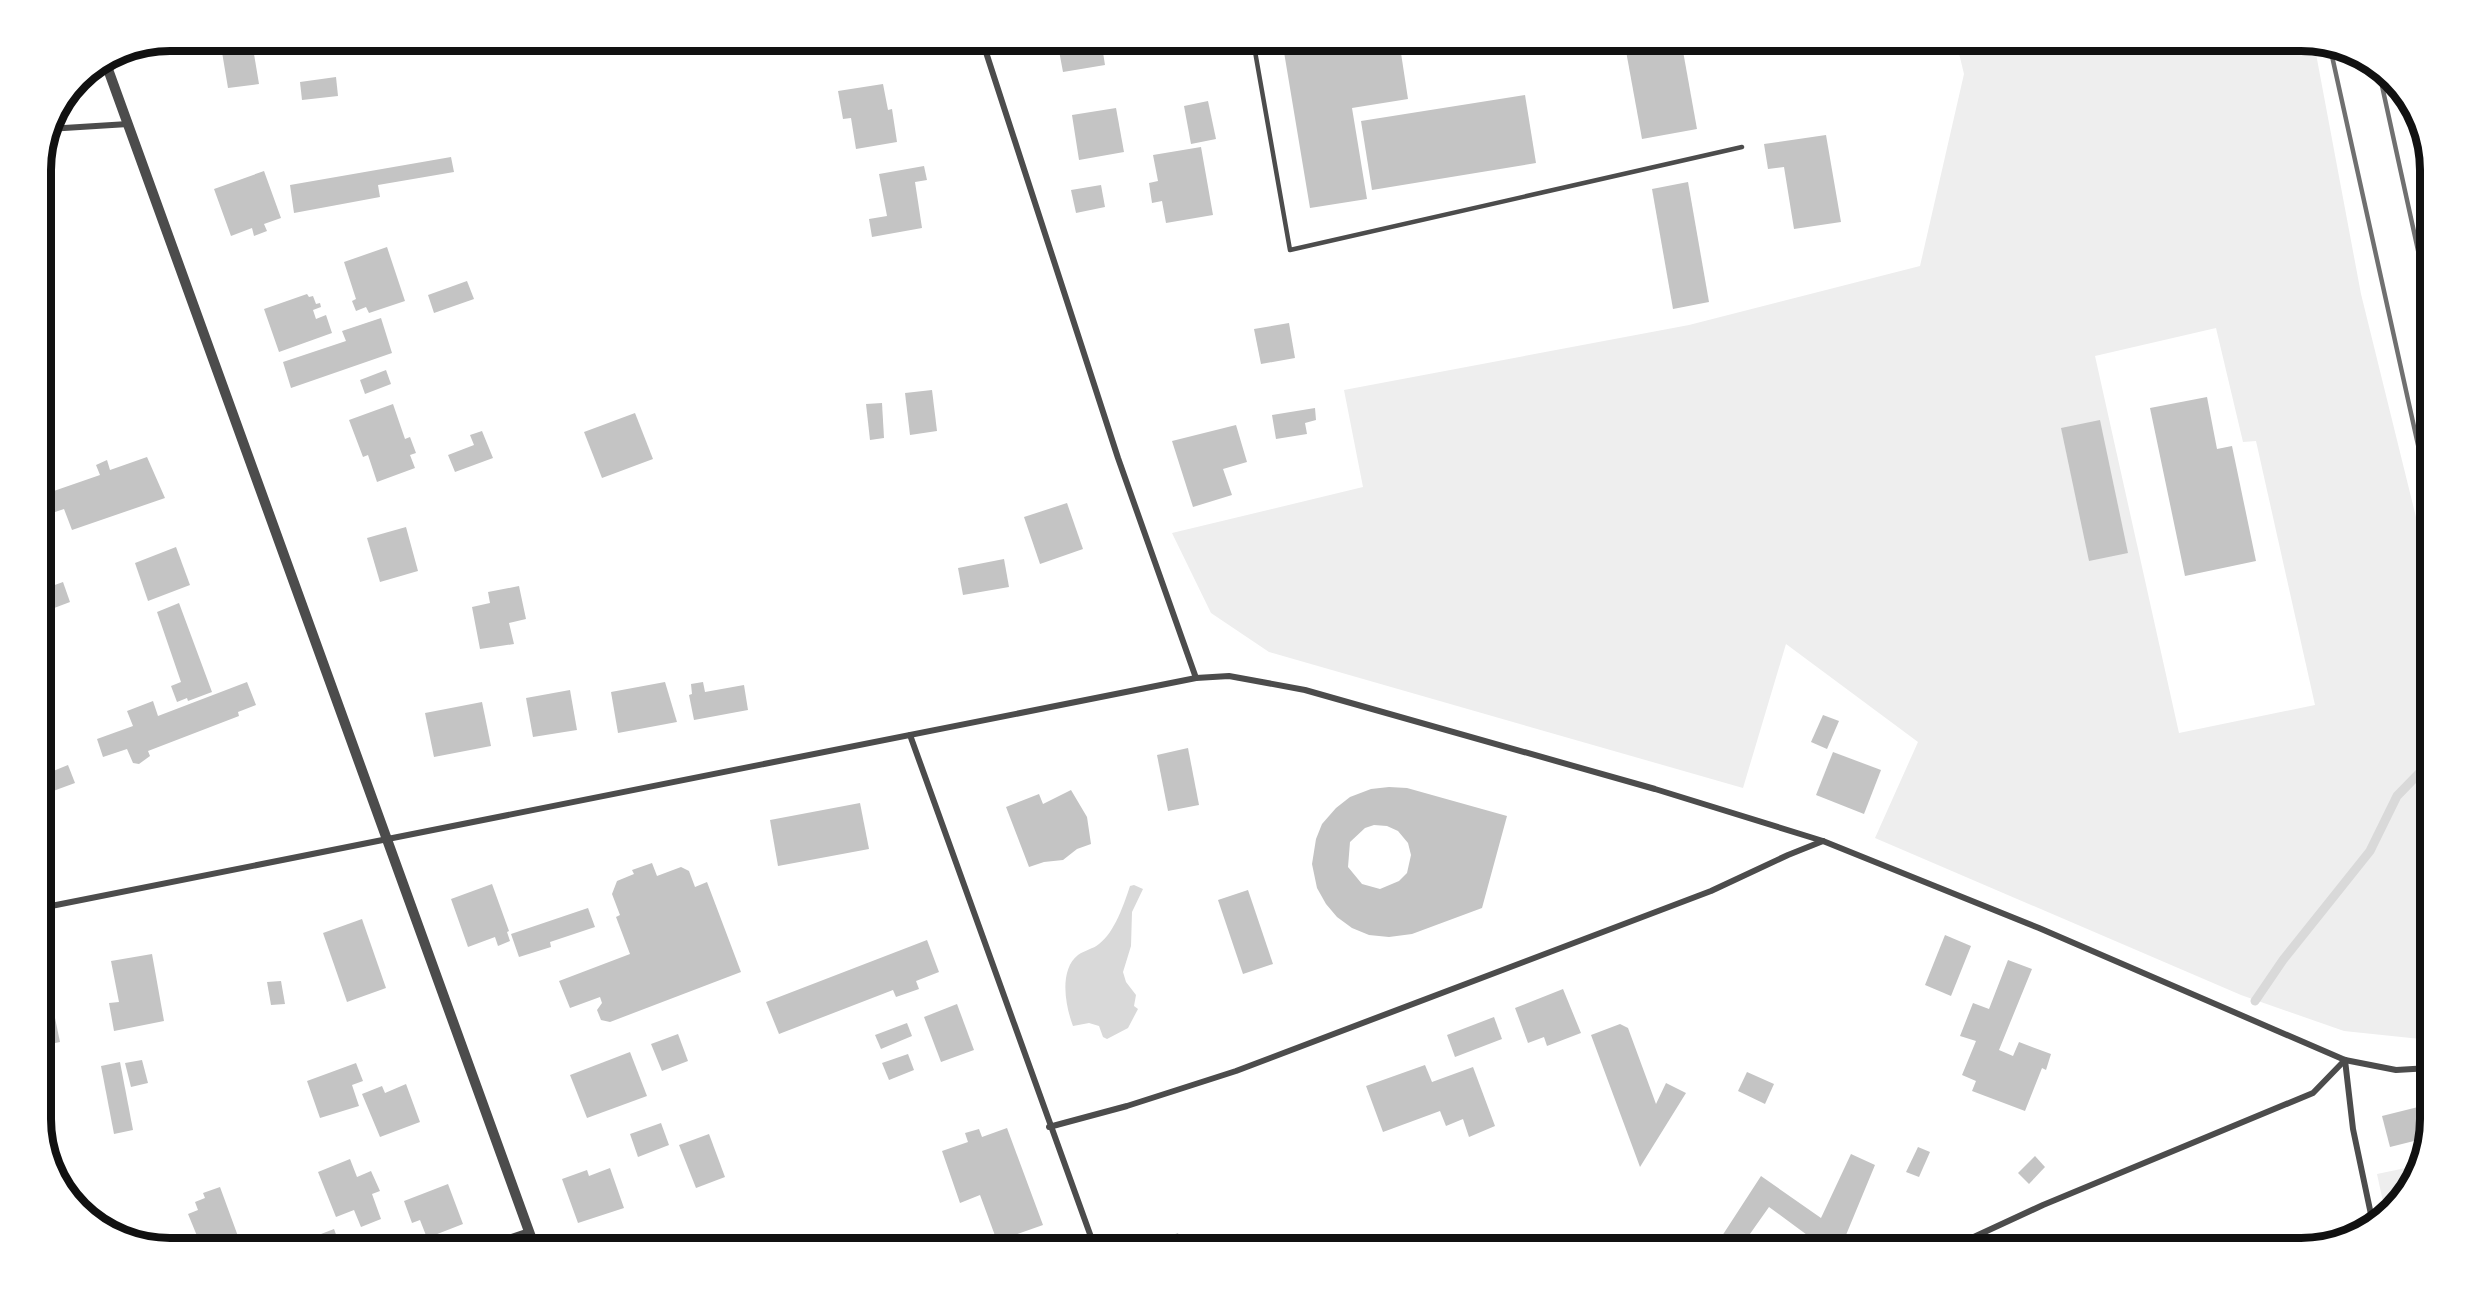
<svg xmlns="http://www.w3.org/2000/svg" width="2471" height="1289" font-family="Jost,sans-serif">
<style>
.green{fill:#eee;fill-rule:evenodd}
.water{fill:#d9d9d9}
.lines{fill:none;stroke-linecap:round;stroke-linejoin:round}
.stream{stroke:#d9d9d9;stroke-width:9}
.building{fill:#c4c4c4;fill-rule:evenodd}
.service{stroke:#4c4c4c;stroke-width:4.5}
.minor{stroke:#4c4c4c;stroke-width:6}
.tertiary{stroke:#4c4c4c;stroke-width:10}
.rail{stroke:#707070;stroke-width:4.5}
.rim{fill:none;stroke:#111;stroke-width:8}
</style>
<rect width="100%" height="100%" fill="#fff"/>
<g class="green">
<path d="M 2301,40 L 2314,43 L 2361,294 L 2430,574 L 2430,1040 L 2344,1031 L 2241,995 L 1875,838 L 1918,742 L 1786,644 L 1743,788 L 1269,652 L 1211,613 L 1172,533 L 1363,487 L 1344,390 L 1689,325 L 1920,266 L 1964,74 L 1956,41 ZM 2216,328 L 2243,442 L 2256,441 L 2315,705 L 2179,733 L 2095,356 Z"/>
<path d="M 2420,1165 L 2417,1177 L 2385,1211 L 2377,1174 Z"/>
</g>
<path class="water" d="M 1134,885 L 1143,889 L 1132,912 L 1131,946 L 1123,972 L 1126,982 L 1136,995 L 1134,1006 L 1138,1009 L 1128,1028 L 1107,1039 L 1103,1037 L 1099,1026 L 1089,1023 L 1073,1026 C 1065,1005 1059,970 1078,955 C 1085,950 1093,949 1099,944 C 1115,932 1124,904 1130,886 Z"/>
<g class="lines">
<path class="stream" d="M 2255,1001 L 2283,960 L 2370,851 L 2397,796 L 2430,762"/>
</g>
<g class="building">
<path d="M 215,40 L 266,40 L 267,46 L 253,48 L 259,84 L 228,88 L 222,52 L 225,52 L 223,42 L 215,43 Z"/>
<path d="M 1057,40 L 1101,40 L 1105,65 L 1063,72 Z"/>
<path d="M 1282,40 L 1399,40 L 1408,99 L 1352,108 L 1367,199 L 1310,208 Z"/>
<path d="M 1624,40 L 1681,40 L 1697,129 L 1642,139 Z"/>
<path d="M 336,77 L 338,96 L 302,100 L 300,82 Z"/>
<path d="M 883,84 L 888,110 L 892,109 L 897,142 L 856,149 L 851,118 L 843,119 L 838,91 Z"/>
<path d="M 1525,95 L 1536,163 L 1372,190 L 1361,121 Z"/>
<path d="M 1208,101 L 1216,139 L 1191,144 L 1184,106 Z"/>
<path d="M 1116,108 L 1124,152 L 1079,160 L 1072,115 Z"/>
<path d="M 1826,135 L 1841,222 L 1794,229 L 1784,167 L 1768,169 L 1764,144 Z"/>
<path d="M 1201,147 L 1213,215 L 1166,223 L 1162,201 L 1152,203 L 1149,183 L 1158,181 L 1153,155 Z"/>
<path d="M 451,157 L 454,172 L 378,185 L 380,197 L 294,213 L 290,185 Z"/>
<path d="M 924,166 L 927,180 L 915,182 L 922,228 L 872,237 L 869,219 L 887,216 L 879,174 Z"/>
<path d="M 264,171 L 281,218 L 264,224 L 267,231 L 254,236 L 252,228 L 231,236 L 214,189 Z"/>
<path d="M 1688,182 L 1709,302 L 1673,309 L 1652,189 Z"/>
<path d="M 1101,185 L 1105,207 L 1076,213 L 1071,190 Z"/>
<path d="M 387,247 L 405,301 L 369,313 L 366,307 L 356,311 L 352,301 L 356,299 L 344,262 Z"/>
<path d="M 467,281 L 474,299 L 434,313 L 428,295 Z"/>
<path d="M 307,294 L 309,297 L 313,296 L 316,304 L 320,303 L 321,307 L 313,310 L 316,319 L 326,315 L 332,333 L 279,352 L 264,309 Z"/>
<path d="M 381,318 L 392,353 L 291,388 L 283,362 L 346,341 L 342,331 Z"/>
<path d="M 1289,323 L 1295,358 L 1261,364 L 1254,329 Z"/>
<path d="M 386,370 L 391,384 L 365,394 L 360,380 Z"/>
<path d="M 932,390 L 937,431 L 910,435 L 905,393 Z"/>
<path d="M 2207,397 L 2217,449 L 2232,446 L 2256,561 L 2185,576 L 2150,408 Z"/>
<path d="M 882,403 L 884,438 L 870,440 L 866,404 Z"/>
<path d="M 393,404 L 405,439 L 410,437 L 416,453 L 410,455 L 415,468 L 377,482 L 368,455 L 363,457 L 349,420 Z"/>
<path d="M 1315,408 L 1316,420 L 1305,423 L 1307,434 L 1276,439 L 1272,415 Z"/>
<path d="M 635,413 L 653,459 L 602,478 L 584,432 Z"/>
<path d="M 2100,420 L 2128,553 L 2089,561 L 2061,428 Z"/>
<path d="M 1236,425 L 1247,462 L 1223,469 L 1232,495 L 1193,507 L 1172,441 Z"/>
<path d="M 482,431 L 493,458 L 455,472 L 448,455 L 474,445 L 470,435 Z"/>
<path d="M 147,457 L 165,498 L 72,530 L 64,509 L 55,512 L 48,493 L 100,475 L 96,465 L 107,460 L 110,470 Z"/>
<path d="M 1067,503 L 1083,549 L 1040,564 L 1024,517 Z"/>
<path d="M 406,527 L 418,571 L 380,582 L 367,538 Z"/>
<path d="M 176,547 L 190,585 L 148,601 L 135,563 Z"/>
<path d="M 1004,559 L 1009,587 L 963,595 L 958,568 Z"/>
<path d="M 63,582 L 70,602 L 41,613 L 41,590 Z"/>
<path d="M 519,586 L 526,619 L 509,623 L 514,644 L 480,649 L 472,607 L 490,603 L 488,592 Z"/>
<path d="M 179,603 L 212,692 L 188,701 L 187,698 L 177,702 L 171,686 L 181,682 L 157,612 Z"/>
<path d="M 247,682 L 256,705 L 238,712 L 239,716 L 148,751 L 150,756 L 139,764 L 133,763 L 127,749 L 103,757 L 97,739 L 133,726 L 127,711 L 153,701 L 158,716 Z"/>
<path d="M 665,682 L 677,722 L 618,733 L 611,692 Z"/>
<path d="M 703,682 L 705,692 L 744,685 L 748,710 L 694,720 L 689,695 L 692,694 L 691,684 Z"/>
<path d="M 570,690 L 577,730 L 533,737 L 526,698 Z"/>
<path d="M 482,702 L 491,746 L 434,757 L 425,713 Z"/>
<path d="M 1823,715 L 1839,721 L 1827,749 L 1811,742 Z"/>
<path d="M 1188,748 L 1199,805 L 1168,811 L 1157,755 Z"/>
<path d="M 1833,752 L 1881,770 L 1864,814 L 1816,795 Z"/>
<path d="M 68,765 L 75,783 L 45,794 L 41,776 Z"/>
<path d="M 1389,787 L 1407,788 L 1507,816 L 1482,908 L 1412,934 L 1389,937 L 1369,935 L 1352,928 L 1337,917 L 1326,904 L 1317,888 L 1312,864 L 1316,839 L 1322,824 L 1336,808 L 1350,797 L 1371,789 ZM 1374,825 L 1387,826 L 1398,831 L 1408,843 L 1411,855 L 1407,873 L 1399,881 L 1380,889 L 1362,884 L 1348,867 L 1350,842 L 1365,828 Z"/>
<path d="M 1071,790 L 1087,817 L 1091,844 L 1077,849 L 1063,860 L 1044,862 L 1029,867 L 1006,807 L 1039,794 L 1043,804 Z"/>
<path d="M 860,803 L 869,849 L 778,866 L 770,820 Z"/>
<path d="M 652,863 L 657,876 L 681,867 L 689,871 L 695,887 L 707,882 L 741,972 L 610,1022 L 601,1020 L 597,1010 L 602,1003 L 600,997 L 570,1008 L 559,981 L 630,954 L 616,917 L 620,915 L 612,894 L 617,881 L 634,874 L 632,870 Z"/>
<path d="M 492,884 L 509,931 L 507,932 L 510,941 L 498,946 L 495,937 L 468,947 L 451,899 Z"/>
<path d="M 1248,890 L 1273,964 L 1243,974 L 1218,900 Z"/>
<path d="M 588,908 L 595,927 L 550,942 L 551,947 L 519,957 L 511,934 Z"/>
<path d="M 362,919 L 386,988 L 347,1002 L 323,933 Z"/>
<path d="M 1945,935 L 1971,946 L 1951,996 L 1925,985 Z"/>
<path d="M 927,940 L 939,972 L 916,981 L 919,989 L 896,997 L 893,990 L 779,1034 L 766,1002 Z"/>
<path d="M 152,954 L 164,1021 L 114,1031 L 109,1003 L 119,1002 L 111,961 Z"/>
<path d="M 2008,960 L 2032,969 L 1999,1050 L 2013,1056 L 2019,1042 L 2051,1054 L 2046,1070 L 2042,1068 L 2025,1111 L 1972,1091 L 1976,1081 L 1962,1075 L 1976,1041 L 1960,1036 L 1973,1003 L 1989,1009 Z"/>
<path d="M 281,981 L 285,1004 L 271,1005 L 267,982 Z"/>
<path d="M 48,984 L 60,1042 L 41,1046 L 41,986 Z"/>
<path d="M 1563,989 L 1581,1033 L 1547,1046 L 1544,1037 L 1528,1043 L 1515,1008 Z"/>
<path d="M 957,1004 L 974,1050 L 941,1062 L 924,1017 Z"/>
<path d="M 1494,1017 L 1502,1039 L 1455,1057 L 1447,1035 Z"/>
<path d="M 907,1023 L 912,1036 L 881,1049 L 875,1035 Z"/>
<path d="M 1620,1024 L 1628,1028 L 1656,1104 L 1666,1083 L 1686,1093 L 1640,1167 L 1591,1035 Z"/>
<path d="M 678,1034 L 688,1061 L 662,1071 L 651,1044 Z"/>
<path d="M 630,1052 L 647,1096 L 587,1118 L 570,1075 Z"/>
<path d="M 908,1054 L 914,1070 L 889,1080 L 882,1063 Z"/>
<path d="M 142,1060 L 148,1083 L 131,1087 L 125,1063 Z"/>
<path d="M 120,1062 L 133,1130 L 114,1134 L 101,1066 Z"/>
<path d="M 356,1063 L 363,1081 L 352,1085 L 359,1106 L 320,1118 L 307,1081 Z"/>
<path d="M 1425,1065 L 1432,1082 L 1473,1067 L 1495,1126 L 1469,1137 L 1463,1119 L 1446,1126 L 1440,1111 L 1383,1132 L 1366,1086 Z"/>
<path d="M 1747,1072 L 1774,1084 L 1765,1104 L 1738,1091 Z"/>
<path d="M 406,1084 L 420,1122 L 380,1137 L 362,1094 L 382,1086 L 385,1093 Z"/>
<path d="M 2430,1104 L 2426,1138 L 2390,1147 L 2382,1116 Z"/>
<path d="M 661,1123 L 669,1145 L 638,1157 L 630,1134 Z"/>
<path d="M 1007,1128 L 1043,1225 L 997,1241 L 980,1195 L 960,1203 L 942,1151 L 968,1142 L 965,1133 L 979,1129 L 982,1137 Z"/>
<path d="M 709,1134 L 725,1177 L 696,1188 L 679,1145 Z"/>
<path d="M 1918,1147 L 1930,1152 L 1919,1177 L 1906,1172 Z"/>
<path d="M 1851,1154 L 1875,1165 L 1846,1235 L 1863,1247 L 1861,1248 L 1820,1248 L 1822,1246 L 1769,1207 L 1740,1248 L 1722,1236 L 1761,1176 L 1821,1218 Z"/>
<path d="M 2035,1156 L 2045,1167 L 2029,1184 L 2018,1173 Z"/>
<path d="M 350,1159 L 357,1177 L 371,1171 L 380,1191 L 372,1194 L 381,1219 L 361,1227 L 354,1210 L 336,1217 L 318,1172 Z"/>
<path d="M 610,1168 L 624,1208 L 578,1223 L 562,1179 L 587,1170 L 589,1176 Z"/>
<path d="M 448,1184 L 463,1224 L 427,1238 L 420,1220 L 412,1223 L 404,1201 Z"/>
<path d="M 220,1187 L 239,1239 L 213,1248 L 202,1248 L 188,1214 L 198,1210 L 195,1202 L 205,1198 L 203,1193 Z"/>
<path d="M 334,1229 L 341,1248 L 283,1248 L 295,1244 Z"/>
<path d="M 1178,1233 L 1184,1248 L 1138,1248 Z"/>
</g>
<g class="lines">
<path class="service" d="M 1253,40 L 1290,250 L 1742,147"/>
<g class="minor">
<path d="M 982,40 L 1118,458 L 1196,678"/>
<path d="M 48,129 L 128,124"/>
<path d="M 910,735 L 1095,1248"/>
<path d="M 41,908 L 1196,678 L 1229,676 L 1305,690 L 1655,789 L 1823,841 L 2039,928 L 2345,1060 L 2396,1070 L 2430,1068"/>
<path d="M 2345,1060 L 2353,1129 L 2373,1224"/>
<path d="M 1049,1127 L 1127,1106 L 1236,1071 L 1711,891 L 1788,855 L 1823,841"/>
<path d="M 480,1248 L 529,1231"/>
<path d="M 1950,1248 L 2043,1205 L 2313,1093 L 2345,1060"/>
</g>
<path class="tertiary" d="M 105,61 L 535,1248"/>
<g class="rail">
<path d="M 2330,47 L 2430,499"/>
<path d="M 2379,72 L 2430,305"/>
</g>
</g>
<path d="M0 0H2471V1289H0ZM170 51H2301A119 119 0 0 1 2420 170V1119A119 119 0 0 1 2301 1238H170A119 119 0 0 1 51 1119V170A119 119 0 0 1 170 51Z" fill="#fff" fill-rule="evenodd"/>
<path class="rim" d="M170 51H2301A119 119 0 0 1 2420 170V1119A119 119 0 0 1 2301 1238H170A119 119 0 0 1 51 1119V170A119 119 0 0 1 170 51Z"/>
</svg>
